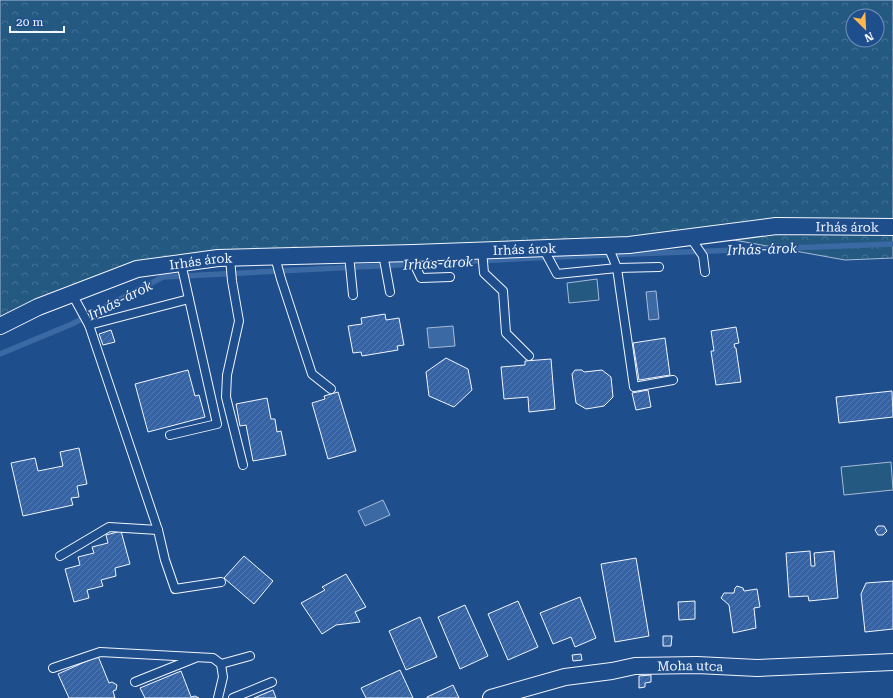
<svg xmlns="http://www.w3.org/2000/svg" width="893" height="698" font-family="'Roboto Serif',serif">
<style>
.forest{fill:url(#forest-crowns);stroke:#a8bbd7;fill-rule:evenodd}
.pitch{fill:#245a82;stroke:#a8bbd7}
.water{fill:#3b69a3;stroke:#a8bbd7}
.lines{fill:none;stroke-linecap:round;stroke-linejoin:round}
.stream{stroke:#3b69a3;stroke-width:5.5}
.building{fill:url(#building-hatch);stroke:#f2f6ff}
.service-casing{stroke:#f2f6ff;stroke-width:10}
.minor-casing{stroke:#f2f6ff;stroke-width:18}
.service{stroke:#1f4e8c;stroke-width:8}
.minor{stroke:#1f4e8c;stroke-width:16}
.labels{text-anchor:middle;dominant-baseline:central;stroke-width:3;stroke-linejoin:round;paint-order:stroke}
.street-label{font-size:13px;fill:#f2f6ff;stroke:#1f4e8c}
.water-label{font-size:14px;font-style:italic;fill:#f2f6ff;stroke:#1f4e8c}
</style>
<defs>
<pattern id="forest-crowns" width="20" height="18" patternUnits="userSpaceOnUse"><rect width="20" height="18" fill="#245a82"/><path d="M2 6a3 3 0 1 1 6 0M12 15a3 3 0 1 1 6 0" fill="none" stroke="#447295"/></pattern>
<pattern id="building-hatch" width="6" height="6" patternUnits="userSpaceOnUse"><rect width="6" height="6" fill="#3563a3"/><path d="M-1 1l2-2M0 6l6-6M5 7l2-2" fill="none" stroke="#537ab1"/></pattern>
</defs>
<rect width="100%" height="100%" fill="#1f4e8c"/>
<path class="forest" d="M 0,0 L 893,0 L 893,258 L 845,260 L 734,240 L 137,269 L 0,326 ZM 853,16 L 877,16 L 877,40 L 853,40 Z"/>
<g class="pitch">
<path d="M 597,279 L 599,300 L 569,303 L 567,283 Z"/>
<path d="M 891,462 L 893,490 L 844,495 L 841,467 Z"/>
</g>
<g class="water">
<path d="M 656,291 L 659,319 L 649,320 L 646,292 Z"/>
<path d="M 453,326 L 455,346 L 429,348 L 427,328 Z"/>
<path d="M 383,500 L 390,515 L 365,526 L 358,511 Z"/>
</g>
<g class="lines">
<path class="stream" d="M 0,354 L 72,324 L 163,277 L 554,257 L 893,244"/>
</g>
<g class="building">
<path d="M 385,314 L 386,320 L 399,318 L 404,345 L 397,346 L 398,350 L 362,356 L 361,352 L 353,353 L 348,326 L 362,324 L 361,318 Z"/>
<path d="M 736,327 L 739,343 L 734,344 L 735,348 L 736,348 L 741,382 L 716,385 L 711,351 L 714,351 L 711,331 Z"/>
<path d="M 111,330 L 115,342 L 103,345 L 99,334 Z"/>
<path d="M 665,338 L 670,375 L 639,380 L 633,343 Z"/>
<path d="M 446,358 L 468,369 L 472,390 L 454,407 L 429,396 L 426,372 Z"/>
<path d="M 551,359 L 555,409 L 529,412 L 528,397 L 504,399 L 501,367 L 525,365 L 525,361 Z"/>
<path d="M 188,370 L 195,396 L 199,395 L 205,417 L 148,432 L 135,384 Z"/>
<path d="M 575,370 L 582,370 L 584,372 L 602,370 L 611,377 L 613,397 L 604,406 L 586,409 L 576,403 L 572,374 Z"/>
<path d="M 648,390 L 651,407 L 636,410 L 632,393 Z"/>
<path d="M 892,391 L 893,417 L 839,423 L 836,397 Z"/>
<path d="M 338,392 L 356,451 L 328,459 L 312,403 L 325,399 L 324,396 Z"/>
<path d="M 267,398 L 271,419 L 275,419 L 277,432 L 281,431 L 286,455 L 253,461 L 246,425 L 240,426 L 236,404 Z"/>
<path d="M 79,448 L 87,484 L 77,486 L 79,497 L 71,498 L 73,505 L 23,516 L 11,463 L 35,458 L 38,471 L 63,466 L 60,452 Z"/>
<path d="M 878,526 L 884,526 L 887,531 L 883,535 L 878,535 L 875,530 Z"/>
<path d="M 121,531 L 130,564 L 115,568 L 116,576 L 101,580 L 103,586 L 87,590 L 89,598 L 74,602 L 65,569 L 80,565 L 78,557 L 94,553 L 92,547 L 108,543 L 106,535 Z"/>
<path d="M 810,551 L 811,566 L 815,566 L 814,553 L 834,551 L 838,598 L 809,601 L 808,596 L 789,597 L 786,553 Z"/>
<path d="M 244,556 L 273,581 L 254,604 L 224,578 Z"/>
<path d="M 636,558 L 649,636 L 615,642 L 601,564 Z"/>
<path d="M 346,574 L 366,607 L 355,612 L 360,622 L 336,625 L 322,634 L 301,603 L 325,590 L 322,587 Z"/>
<path d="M 893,581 L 893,629 L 865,632 L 861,594 L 866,583 Z"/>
<path d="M 737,586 L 743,588 L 744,591 L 757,589 L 760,607 L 754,608 L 756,628 L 733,633 L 729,605 L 721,598 L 724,593 L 734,593 L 735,588 Z"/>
<path d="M 580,597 L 596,638 L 575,647 L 571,637 L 553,644 L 540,613 Z"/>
<path d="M 518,601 L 538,647 L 508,660 L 488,614 Z"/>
<path d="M 695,601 L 695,619 L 679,620 L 678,602 Z"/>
<path d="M 465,605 L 488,656 L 460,669 L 438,617 Z"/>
<path d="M 420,617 L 437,657 L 406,670 L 389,631 Z"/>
<path d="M 663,636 L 672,636 L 671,646 L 663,646 Z"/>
<path d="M 581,654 L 582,660 L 573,661 L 572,655 Z"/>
<path d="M 98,656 L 109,683 L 112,682 L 117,685 L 116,690 L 113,691 L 115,698 L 69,698 L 58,674 Z"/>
<path d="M 400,670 L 413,698 L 366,698 L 361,688 Z"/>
<path d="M 181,671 L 191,697 L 195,696 L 199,698 L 145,698 L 140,688 Z"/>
<path d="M 651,675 L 651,682 L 645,683 L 645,687 L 639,688 L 639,676 Z"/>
<path d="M 453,685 L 459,698 L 427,698 L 427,697 Z"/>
<path d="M 273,690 L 276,698 L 254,698 Z"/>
</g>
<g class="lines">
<g class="service-casing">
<g id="service">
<path d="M 690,237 L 703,256 L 705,272"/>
<path d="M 608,246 L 617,268 L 634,387 L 673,380"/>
<path d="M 543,248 L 557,274 L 617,268 L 659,267"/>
<path d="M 482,250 L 484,273 L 503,291 L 506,333 L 529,356"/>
<path d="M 409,253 L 421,278 L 450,277"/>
<path d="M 383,254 L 390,292"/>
<path d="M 349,255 L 353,295"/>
<path d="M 275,257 L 281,279 L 312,374 L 331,389"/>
<path d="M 230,258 L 232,281 L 239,321 L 227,375 L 226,397 L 243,465"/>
<path d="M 72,294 L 89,325 L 158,530 L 165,560 L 175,589 L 221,582"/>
<path d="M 89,325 L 189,299 L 181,263"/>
<path d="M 170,435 L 217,424 L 189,299"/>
<path d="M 60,556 L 109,527 L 158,530"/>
<path d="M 221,664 L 250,656"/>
<path d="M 53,668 L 100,652 L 213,658 L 221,664 L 223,677 L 218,698"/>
<path d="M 135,682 L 195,658"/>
<path d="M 233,698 L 272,682"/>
</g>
</g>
<g class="minor-casing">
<g id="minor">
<path id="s1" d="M 0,326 L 38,307 L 137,269 L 218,258 L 413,253 L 629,245 L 776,226 L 893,227"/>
<path id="s2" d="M 491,698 L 565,677 L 612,671 L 635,666 L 697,665 L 757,668 L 893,662"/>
</g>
</g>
<use href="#service" class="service"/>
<use href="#minor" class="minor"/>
</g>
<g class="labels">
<g class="street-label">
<text stroke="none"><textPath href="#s1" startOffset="861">Irhás árok</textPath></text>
<text stroke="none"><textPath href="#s1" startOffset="537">Irhás árok</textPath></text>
<text stroke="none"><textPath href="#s1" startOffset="213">Irhás árok</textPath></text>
<text stroke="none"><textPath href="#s2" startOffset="203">Moha utca</textPath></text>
</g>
<g class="water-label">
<text transform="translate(762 249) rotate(-2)">Irhás-árok</text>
<text transform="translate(438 263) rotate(-3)">Irhás-árok</text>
<text transform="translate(120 300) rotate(-27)">Irhás-árok</text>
</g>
</g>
<g transform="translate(865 28) rotate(156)"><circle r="19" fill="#1f4e8c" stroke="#7391ba"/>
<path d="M0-3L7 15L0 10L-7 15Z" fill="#ffb74d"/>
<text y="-6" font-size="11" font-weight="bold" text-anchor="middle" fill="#f2f6ff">N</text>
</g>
<path d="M10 26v6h54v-6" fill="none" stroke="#f2f6ff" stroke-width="2"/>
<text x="16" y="26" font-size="12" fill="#f2f6ff" stroke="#1f4e8c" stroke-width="3" paint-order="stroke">20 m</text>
</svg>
